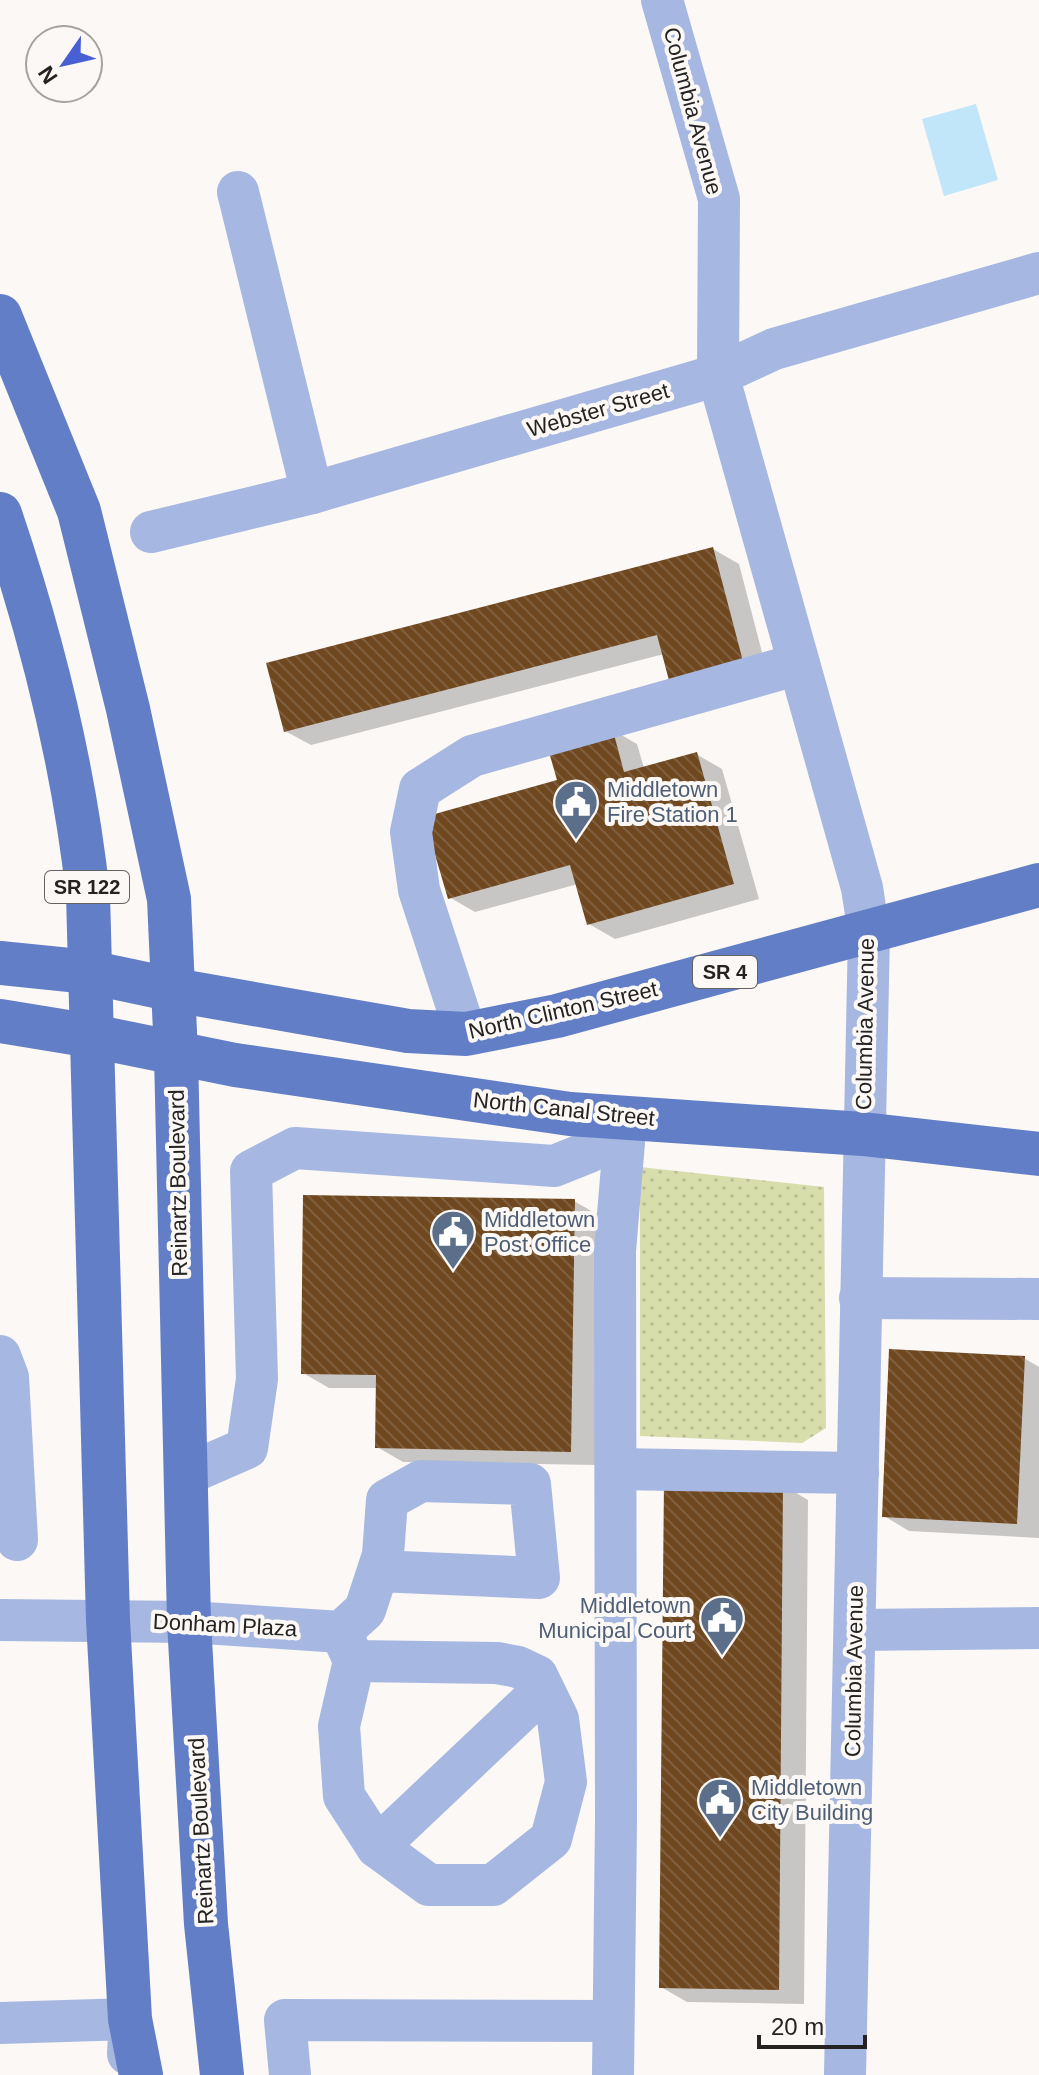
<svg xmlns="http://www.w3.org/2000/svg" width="1039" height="2075" font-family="Arial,sans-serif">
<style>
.park{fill:url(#park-dots)}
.water{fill:#c1e5f9}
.shadow{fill:#0003}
.building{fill:url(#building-back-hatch)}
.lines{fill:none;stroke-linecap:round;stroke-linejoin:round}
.minor{stroke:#a6b7e1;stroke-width:42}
.major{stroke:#617ec7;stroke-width:44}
.labels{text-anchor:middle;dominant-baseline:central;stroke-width:8;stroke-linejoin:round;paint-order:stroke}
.shield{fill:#fbf8f5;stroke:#646361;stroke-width:2}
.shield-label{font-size:20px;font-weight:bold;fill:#242322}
.street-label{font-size:22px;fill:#242322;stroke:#fbf8f5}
.service-label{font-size:22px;fill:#4e5e75;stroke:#fbf8f5;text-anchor:start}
</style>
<defs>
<pattern id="park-dots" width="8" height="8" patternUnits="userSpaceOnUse" patternTransform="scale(2)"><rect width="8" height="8" fill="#d8ddac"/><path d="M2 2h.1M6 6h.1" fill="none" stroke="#b9bd94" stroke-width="1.8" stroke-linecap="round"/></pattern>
<pattern id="building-back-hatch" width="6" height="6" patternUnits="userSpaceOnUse" patternTransform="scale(2)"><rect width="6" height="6" fill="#70481f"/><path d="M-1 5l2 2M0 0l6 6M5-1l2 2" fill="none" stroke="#7f5f3f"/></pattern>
</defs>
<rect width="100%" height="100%" fill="#fbf8f5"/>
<path class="park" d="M 640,1167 L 824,1187 L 826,1428 L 802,1443 L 640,1436 Z"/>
<path class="water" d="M 976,104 L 998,180 L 944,196 L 922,119 Z"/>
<g class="shadow">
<path d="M 713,549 L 739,564 L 770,683 L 664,654 L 311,745 L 285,731 Z"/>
<path d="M 611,729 L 637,744 L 644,768 L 696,754 L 722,769 L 759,899 L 615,939 L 589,924 L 578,884 L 475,912 L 449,897 Z"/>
<path d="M 574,1201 L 600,1216 L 597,1465 L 403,1462 L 377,1447 L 378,1388 L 329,1388 L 303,1373 Z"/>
<path d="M 1024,1358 L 1039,1367 L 1039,1538 L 909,1531 L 884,1516 Z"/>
<path d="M 783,1485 L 808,1500 L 804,2004 L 687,2002 L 661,1987 Z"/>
</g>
<g class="building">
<path d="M 713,547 L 745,669 L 671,688 L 657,635 L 284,732 L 266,663 Z"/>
<path d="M 612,727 L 624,772 L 697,752 L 734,884 L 587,925 L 570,865 L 448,899 L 424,817 L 557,780 L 547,745 Z"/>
<path d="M 303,1195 L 575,1199 L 571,1452 L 375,1448 L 376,1375 L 301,1374 Z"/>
<path d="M 889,1349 L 1025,1356 L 1017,1524 L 882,1517 Z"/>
<path d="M 664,1481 L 783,1483 L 779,1990 L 659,1988 Z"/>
</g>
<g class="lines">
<g class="minor">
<path d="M 662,0 L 719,199 L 718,375 L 862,888 L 869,933 L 845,2075"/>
<path d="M 238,192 L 312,493"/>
<path d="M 151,532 L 312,493 L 718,375 L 774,349 L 1039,273"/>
<path d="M 466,1034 L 419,890 L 411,832 L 420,789 L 472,756 L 799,664"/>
<path d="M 860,1298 L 1039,1299"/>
<path d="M 0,1356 L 8,1377 L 17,1540"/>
<path d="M 616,1469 L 858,1473"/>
<path d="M 185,1475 L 247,1448 L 257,1379 L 251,1171 L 295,1148 L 554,1166 L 589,1152 L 626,1118"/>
<path d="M 0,1620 L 189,1622 L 341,1632"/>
<path d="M 855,1630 L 1039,1628"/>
<path d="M 341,1632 L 354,1661 L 497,1663 L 518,1667 L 537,1676 L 558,1719 L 566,1782 L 551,1839 L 493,1885 L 429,1885 L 377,1847 L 344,1796 L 339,1726 L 354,1661"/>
<path d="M 341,1632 L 365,1610 L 383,1555 L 387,1500 L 421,1481 L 530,1484 L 539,1578 L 378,1571"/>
<path d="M 377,1847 L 543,1690"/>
<path d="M 0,2023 L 130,2019 L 128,2054"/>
<path d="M 290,2075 L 285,2020 L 613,2021"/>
<path d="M 613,2075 L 616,1820 L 615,1251 L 626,1118"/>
</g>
<g class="major">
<path d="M 0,316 L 79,511 L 128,709 L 169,899 L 176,1054 L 189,1622 L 206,1924 L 222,2075"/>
<path d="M 0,514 C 42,638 74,765 88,895 L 108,1620 L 130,2019 L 141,2075"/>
<path d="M 0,963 L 89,972 L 174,990 L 408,1031 L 466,1034 L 557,1016 L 1039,885"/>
<path d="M 0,1021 L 92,1036 L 235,1065 L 570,1114 L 863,1134 L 1039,1154"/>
</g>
</g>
<defs>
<g id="civic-pin" transform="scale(2.3)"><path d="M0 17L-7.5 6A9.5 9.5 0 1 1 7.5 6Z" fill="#5c6f8a" stroke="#fbf8f5"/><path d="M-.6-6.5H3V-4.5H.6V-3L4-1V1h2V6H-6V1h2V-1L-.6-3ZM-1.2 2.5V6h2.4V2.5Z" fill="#fff"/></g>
</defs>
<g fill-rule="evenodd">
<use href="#civic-pin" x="576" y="802"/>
<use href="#civic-pin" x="453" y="1232"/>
<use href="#civic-pin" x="722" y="1618"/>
<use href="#civic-pin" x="720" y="1800"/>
</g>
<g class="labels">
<g class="shield">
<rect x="45" y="871" width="84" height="32" rx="6"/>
<rect x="693" y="956" width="64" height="32" rx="6"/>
</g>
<g class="shield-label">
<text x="87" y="887">SR 122</text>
<text x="725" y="972">SR 4</text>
</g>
<g class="street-label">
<text transform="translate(693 111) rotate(75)">Columbia Avenue</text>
<text transform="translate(598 410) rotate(-16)">Webster Street</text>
<text transform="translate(563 1010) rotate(-13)">North Clinton Street</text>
<text transform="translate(865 1024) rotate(-89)">Columbia Avenue</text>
<text transform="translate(564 1109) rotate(6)">North Canal Street</text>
<text transform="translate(178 1183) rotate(-91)">Reinartz Boulevard</text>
<text transform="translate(225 1625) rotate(3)">Donham Plaza</text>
<text transform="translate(854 1671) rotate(-89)">Columbia Avenue</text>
<text transform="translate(201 1831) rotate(-93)">Reinartz Boulevard</text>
</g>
<g class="service-label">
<text x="607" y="789">Middletown<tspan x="607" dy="25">Fire Station 1</tspan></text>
<text x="484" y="1219">Middletown<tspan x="484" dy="25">Post Office</tspan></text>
<text x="691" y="1605" text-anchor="end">Middletown<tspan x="691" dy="25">Municipal Court</tspan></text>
<text x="751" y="1787">Middletown<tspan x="751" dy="25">City Building</tspan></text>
</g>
</g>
<g transform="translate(64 64) rotate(236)"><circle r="38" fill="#fbf8f5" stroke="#a5a3a1" stroke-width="2"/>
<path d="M0-6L14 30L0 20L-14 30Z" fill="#4860d4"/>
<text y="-12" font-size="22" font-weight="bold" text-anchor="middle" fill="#242322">N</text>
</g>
<path d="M759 2035v12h106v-12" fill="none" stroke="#242322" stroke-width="4"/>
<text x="771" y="2035" font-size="24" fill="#242322" stroke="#fbf8f5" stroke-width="6" paint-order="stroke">20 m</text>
</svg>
